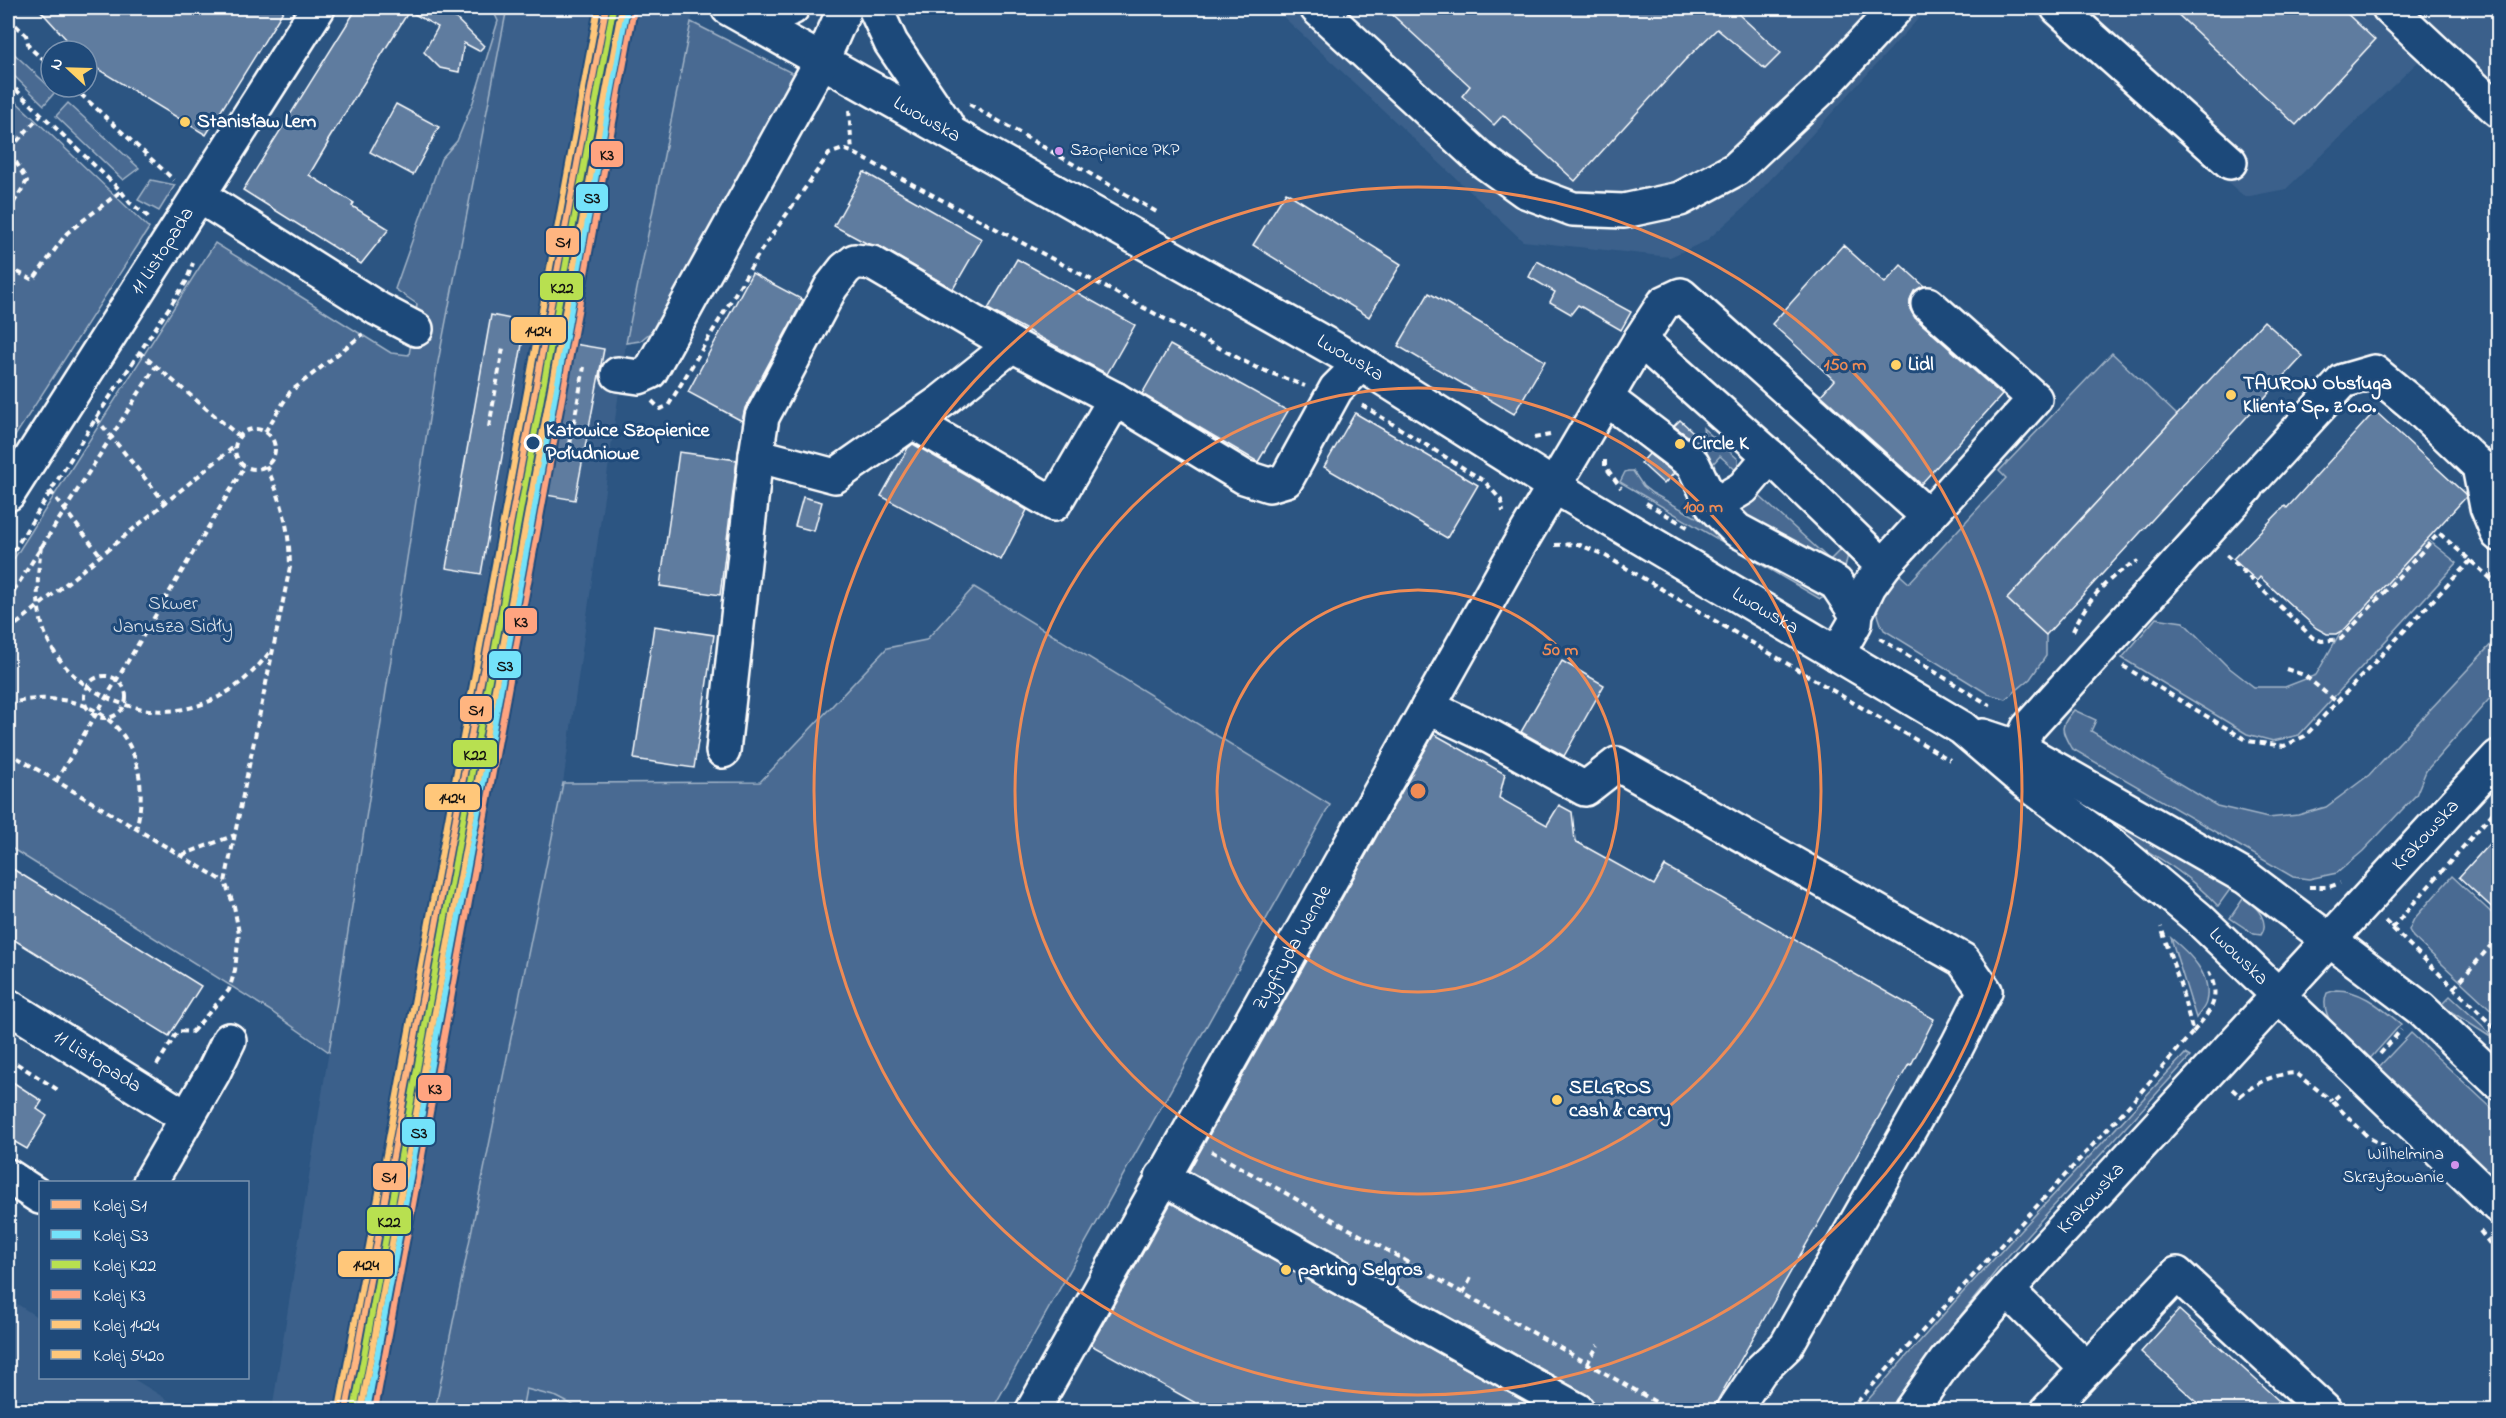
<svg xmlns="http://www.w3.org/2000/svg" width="2506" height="1418" font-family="'Indie Flower',sans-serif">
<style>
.built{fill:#3b618b}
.green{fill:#486b92;stroke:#a4b5c8;stroke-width:1.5}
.building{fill:#5e7c9f;stroke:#fff;stroke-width:1.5}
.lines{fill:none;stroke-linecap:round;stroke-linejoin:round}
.minor-casing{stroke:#fff;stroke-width:38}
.path{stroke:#fff;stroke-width:4;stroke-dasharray:6 4.5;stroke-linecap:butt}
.minor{stroke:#1f4a7a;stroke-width:33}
.rail-1-casing{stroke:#1f4a7a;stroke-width:10}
.rail-2-casing{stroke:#1f4a7a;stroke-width:10}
.rail-3-casing{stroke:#1f4a7a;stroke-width:10}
.rail-4-casing{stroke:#1f4a7a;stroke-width:10}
.rail-5-casing{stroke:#1f4a7a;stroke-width:10}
.rail-6-casing{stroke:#1f4a7a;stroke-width:10}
.rail-1{stroke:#ffb580;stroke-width:6}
.rail-2{stroke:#73e2fa;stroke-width:6}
.rail-3{stroke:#b8e050;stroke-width:6}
.rail-4{stroke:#ffa480;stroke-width:6}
.rail-5{stroke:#ffc77a;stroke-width:6}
.rail-6{stroke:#ffc77a;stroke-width:6}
.ring{fill:none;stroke:#ef8b55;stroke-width:3}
.poi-dot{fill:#ffd166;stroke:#1f4a7a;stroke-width:2}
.bus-dot{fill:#d193ec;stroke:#1f4a7a;stroke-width:2}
.stop-dot{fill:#1f4a7a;stroke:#fff;stroke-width:3}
.labels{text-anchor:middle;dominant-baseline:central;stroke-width:6;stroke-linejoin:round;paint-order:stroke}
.bus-label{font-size:18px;fill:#fff;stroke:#1f4a7a;text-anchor:start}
.street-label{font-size:20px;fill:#fff;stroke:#1f4a7a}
.poi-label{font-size:20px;font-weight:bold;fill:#fff;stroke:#1f4a7a;text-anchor:start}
.stop-label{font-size:20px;font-weight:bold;fill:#fff;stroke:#1f4a7a;text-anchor:start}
.park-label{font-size:20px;fill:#dae1e9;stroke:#1f4a7a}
.centre{fill:#ef8b55;stroke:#1f4a7a;stroke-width:3}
.ring-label{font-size:18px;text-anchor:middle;font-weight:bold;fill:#ef8b55;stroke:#1f4a7a;stroke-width:6;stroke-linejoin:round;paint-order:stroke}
.line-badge{stroke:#1f4a7a;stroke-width:2}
.pale-badge-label{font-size:16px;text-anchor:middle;font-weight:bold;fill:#111}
</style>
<rect width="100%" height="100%" fill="#2c5582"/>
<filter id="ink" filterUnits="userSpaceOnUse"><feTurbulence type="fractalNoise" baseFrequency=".0167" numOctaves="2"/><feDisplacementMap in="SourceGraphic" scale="12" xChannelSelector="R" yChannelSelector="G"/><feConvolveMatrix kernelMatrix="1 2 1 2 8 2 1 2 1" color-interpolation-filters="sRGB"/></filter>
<g filter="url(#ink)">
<g class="built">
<path d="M 507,8 L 694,8 L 626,343 L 563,783 L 435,1410 L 272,1410 L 438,362 Z"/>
<path d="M 1274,8 L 1928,8 L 1747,205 L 1706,241 L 1670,257 L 1523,241 Z"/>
<path d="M 2027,8 L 2498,8 L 2498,124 L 2424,56 L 2286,189 L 2245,197 Z"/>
<path d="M 8,1298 L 40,1319 L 40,1378 L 132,1378 L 184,1410 L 8,1410 Z"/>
<path d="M 525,1389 L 557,1397 L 582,1410 L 522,1410 Z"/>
</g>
<g class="green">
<path d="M 492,8 L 507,8 L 438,362 L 329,1052 L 269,1010 L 8,846 L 8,568 L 215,243 L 391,353 L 409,355 L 417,304 L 395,289 L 441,159 L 457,141 L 473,102 L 498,21 Z"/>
<path d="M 691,22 L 796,75 L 658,326 L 640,341 L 626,343 Z"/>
<path d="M 8,48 L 55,92 L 44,105 L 8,70 Z"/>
<path d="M 8,94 L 149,228 L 8,447 Z"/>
<path d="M 68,103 L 139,168 L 123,180 L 56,116 Z"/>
<path d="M 151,180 L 175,185 L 159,211 L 138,200 Z"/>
<path d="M 2112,353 L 2177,415 L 2007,599 L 2046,635 L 2046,656 L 2030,679 L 2006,699 L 1988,694 L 1884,630 C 1870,603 1879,593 1893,569 L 1909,583 L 2006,478 L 1999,471 Z"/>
<path d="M 1703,428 L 1738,459 L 1739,473 L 1720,456 L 1710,467 Z"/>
<path d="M 1628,471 L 1633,471 L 1643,486 L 1652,493 L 1809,579 L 1834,602 L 1825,597 L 1820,599 L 1620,482 L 1625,472 Z"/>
<path d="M 1756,493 L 1830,560 L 1844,546 L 1848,555 L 1845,567 L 1838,569 L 1740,519 L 1739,501 Z"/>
<path d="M 2427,539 L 2457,563 L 2299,735 L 2273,741 L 2247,734 L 2122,658 L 2156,618 L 2183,622 L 2227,666 L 2254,687 L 2285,687 L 2316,675 L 2340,633 Z"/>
<path d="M 974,587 L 1330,805 L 992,1410 L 582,1410 L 557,1397 L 526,1389 L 522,1410 L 435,1410 L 563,783 L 760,782 L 887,648 L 926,640 Z"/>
<path d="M 2498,637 L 2498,689 L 2426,771 L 2416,795 L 2363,851 L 2337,873 L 2309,879 L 2293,877 L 2071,748 C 2060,728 2060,727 2074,710 L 2096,720 L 2091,731 L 2217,806 L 2268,818 L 2298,815 L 2326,807 L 2369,775 Z"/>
<path d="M 2118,822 L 2231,888 L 2218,906 C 2190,875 2156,856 2121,835 L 2115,827 Z"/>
<path d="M 2452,876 L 2498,919 L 2498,1016 L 2413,937 L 2409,930 L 2414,919 Z"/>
<path d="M 2245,896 C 2255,906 2271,921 2261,935 L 2254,934 L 2230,918 Z"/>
<path d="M 2171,938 C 2189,953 2213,975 2206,1002 C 2205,1008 2199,1013 2196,1018 Z"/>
<path d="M 2336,990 C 2362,990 2381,1008 2401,1024 L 2367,1062 C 2351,1047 2316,1018 2327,993 Z"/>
<path d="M 2450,996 L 2485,1028 L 2492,1038 L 2441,1005 Z"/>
<path d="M 2411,1033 L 2498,1114 L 2498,1184 L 2376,1070 Z"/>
<path d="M 2185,1054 L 2190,1057 L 2008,1256 L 1942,1339 L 1891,1410 L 1859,1410 L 1966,1289 Z"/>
</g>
<g class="building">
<path d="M 38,8 L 285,8 L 206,135 L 91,65 L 87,61 L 87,51 L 77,51 Z"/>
<path d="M 357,8 L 445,8 L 484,46 L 479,51 L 464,43 L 459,72 L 440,68 L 424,52 L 438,27 L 409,11 L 327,142 L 328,143 L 309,175 L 354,203 L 352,206 L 389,229 L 361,264 L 243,190 Z"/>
<path d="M 1385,8 L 1738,8 L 1735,11 L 1781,53 L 1765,69 L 1717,29 L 1684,61 L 1575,181 L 1503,115 L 1494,125 L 1462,96 L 1470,86 Z"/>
<path d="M 2171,8 L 2341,8 L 2375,40 L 2296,125 Z"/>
<path d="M 396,104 L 439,127 L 413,175 L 370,152 Z"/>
<path d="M 864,172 L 982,239 L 953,289 L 881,247 L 866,243 L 834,226 Z"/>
<path d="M 1286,192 L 1401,264 L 1369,317 L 1253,245 Z"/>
<path d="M 1843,245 L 1885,283 L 1901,265 L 1924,286 L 1914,291 L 1910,300 L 1910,309 L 1915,318 L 2002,395 L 1921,484 L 1821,395 L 1834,380 L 1772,324 Z"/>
<path d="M 1017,259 L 1135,325 L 1107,374 L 988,309 Z"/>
<path d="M 1537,261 L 1631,312 L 1621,330 L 1578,305 L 1571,314 L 1550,302 L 1555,292 L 1529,277 Z"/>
<path d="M 752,273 L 803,300 L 745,408 L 742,421 L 688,392 Z"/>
<path d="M 1429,293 L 1545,361 L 1514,414 L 1398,346 Z"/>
<path d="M 491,315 L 526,322 L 481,574 L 446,568 Z"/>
<path d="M 2264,321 L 2303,356 L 2046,635 L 2007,599 Z"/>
<path d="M 574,344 L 604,349 L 575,500 L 546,495 Z"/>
<path d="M 1170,345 L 1288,411 L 1258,462 L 1142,394 Z"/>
<path d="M 2375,411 L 2465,494 L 2466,497 L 2345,629 L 2336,634 L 2327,634 L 2316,628 L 2260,577 L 2257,581 L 2233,559 L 2285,506 L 2287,508 Z"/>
<path d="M 1355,413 L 1478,485 L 1447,538 L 1324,467 Z"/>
<path d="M 1680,420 L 1703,441 L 1700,445 L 1674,426 Z"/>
<path d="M 913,444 L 1027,510 L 1001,560 L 881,496 L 908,448 Z"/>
<path d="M 679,452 L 737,460 L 720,595 L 660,586 Z"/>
<path d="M 1649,454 L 1674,473 L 1664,484 L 1641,463 Z"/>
<path d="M 803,497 L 822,502 L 814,531 L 795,526 Z"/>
<path d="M 654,626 L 714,635 L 694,768 L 634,759 Z"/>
<path d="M 1562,661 L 1604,685 L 1564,756 L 1521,732 Z"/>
<path d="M 1434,734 L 1505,774 L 1499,798 L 1547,825 L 1559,805 L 1572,812 L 1575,841 L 1654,885 L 1665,866 L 1934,1019 L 1911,1065 L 1909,1064 L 1712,1410 L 1596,1410 L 1593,1401 L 1586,1394 L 1189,1171 Z"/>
<path d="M 2499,833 L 2499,914 L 2459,877 Z"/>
<path d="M 8,866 L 201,986 L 169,1036 L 8,936 Z"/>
<path d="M 8,1079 L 42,1101 L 37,1109 L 47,1116 L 27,1149 L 8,1138 Z"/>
<path d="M 1171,1203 L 1540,1410 L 1208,1410 L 1091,1345 Z"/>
<path d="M 2179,1310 L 2289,1410 L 2206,1410 L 2141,1352 Z"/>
</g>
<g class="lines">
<g class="minor-casing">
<g id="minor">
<path id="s1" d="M 728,8 L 1361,364 L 1554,486 L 1962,728 L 2025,782 L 2110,844 L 2198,918 L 2498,1206"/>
<path d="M 875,8 L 891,43 L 946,124"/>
<path d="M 1317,8 L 1482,160 L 1525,191 L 1573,209 L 1624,211 L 1680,199 L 1736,169 L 1820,90 L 1896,8"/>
<path d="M 2058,8 L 2230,162"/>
<path d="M 2389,8 L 2498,110"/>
<path d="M 754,22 L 792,8"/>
<path d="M 198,195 L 378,309 L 416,329"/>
<path d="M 1640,340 L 1606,398 L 1693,464 L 1713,506 L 1737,530 L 1836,583 L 1856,613"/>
<path d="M 618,374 L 639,377 L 650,372 L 822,60 L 845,8"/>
<path d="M 913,422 L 1054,504 L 1115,399"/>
<path d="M 756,455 L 835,476 L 942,401 L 1012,345"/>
<path d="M 2254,478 L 2343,381 L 2374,372 L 2419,409 L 2479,466 L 2487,507 L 2498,534"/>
<path id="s2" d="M 8,494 L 318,8"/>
<path d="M 1713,506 L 1743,488 L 1770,456"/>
<path d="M 1885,564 L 2035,399 L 1928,304"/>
<path d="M 1837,654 L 1855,623 L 1856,613 L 1869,586 L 1885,564 L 1872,555 L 1770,456 L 1640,340 L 1664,303 L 1681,295 L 1928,516"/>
<path d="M 1428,707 L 1491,737 L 1585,789 L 1617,764 L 1963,960 L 1985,991 L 1957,1046 L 1786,1346 L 1760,1371 L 1734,1410"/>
<path d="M 1983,736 L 2019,748 L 2247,878 L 2421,1009 L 2498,1082"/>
<path d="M 2019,748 L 2028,728 L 2247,487"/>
<path d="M 723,751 L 756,455 L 762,417 L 831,287 L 845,269 L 855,261 L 872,263 L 1012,345 L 1115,399 L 1244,477 L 1269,485 L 1286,480 L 1336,389 L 1361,364"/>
<path id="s3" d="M 8,1006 L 187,1118"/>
<path d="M 8,1176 L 40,1197"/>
<path d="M 1162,1177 L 1577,1410"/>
<path d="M 150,1182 L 213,1073 L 229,1040"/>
<path d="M 2007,1290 L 2087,1369"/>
<path id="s4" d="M 1033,1410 L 1518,547 L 1606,398"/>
<path id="s5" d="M 1911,1410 L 1945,1362 L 2007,1290 L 2498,757"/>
<path d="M 2048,1410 L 2177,1274 L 2324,1410"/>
</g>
</g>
<g class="path">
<path d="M 8,18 L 26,35 L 29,47 L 51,67"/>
<path d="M 8,82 L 121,191 L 130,203 L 150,218"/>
<path d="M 73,87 L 174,180"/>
<path d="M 969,104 L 1160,214"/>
<path d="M 849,110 L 852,152"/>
<path d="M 8,212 L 27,181 L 9,150 L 41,115"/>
<path d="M 8,267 L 33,280 L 67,233 L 121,191"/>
<path d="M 139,352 L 240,437"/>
<path d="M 652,401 L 660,409 L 668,406 L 760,252 L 829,154 L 843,149 L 852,152 L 1255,367 L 1305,386"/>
<path d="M 1362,405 L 1484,481 L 1501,500 L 1503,512"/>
<path d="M 96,418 L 166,504"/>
<path d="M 489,427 L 503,348"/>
<circle cx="255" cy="449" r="20"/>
<path d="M 265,432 L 290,392 L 363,334"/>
<path d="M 1534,438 L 1550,435"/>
<path d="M 570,444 L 584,367"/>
<path d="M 1605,460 L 1605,466 L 1621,488"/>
<path d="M 50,491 L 101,556"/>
<path d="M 1646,503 L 1691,529"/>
<path d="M 1555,545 L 1578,544 L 1604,555 L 1950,760"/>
<path d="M 41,546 C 38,572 35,598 42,624 C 60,690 143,728 205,703 C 234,692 254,673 272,649"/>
<path d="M 2226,555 L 2313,638 L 2322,641 L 2341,639 L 2439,533 L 2498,585"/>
<path d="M 8,560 L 96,418 L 186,282 L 193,263"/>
<path d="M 8,600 L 156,366"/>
<path d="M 8,631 L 235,446"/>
<path d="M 2073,631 C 2086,601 2109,575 2138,561"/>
<path d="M 1879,638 L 1991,706"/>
<path d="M 2123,666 L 2248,741 L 2284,746 L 2305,736 L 2471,560"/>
<path d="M 2286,669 L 2304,675 L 2338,703"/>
<circle cx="105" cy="697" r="21"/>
<path d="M 8,705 C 25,698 43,698 62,700 C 127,709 152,770 136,829"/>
<path d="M 8,752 L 225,882"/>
<path d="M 56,781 L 245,466"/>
<path d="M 182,855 L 235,835"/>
<path d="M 2309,887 L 2329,887 L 2340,883"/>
<path d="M 2385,921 L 2498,1031"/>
<path d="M 2392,928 L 2498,807"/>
<path d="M 2454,988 L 2498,937"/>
<path d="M 192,1032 L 229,990 L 235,970 L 239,933 L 234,906 L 225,882 L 290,567 C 289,525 283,504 266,465"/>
<path d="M 2193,1032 C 2210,1011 2222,1000 2209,972"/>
<path d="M 2380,1054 L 2401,1030"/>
<path d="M 8,1058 L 58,1090"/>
<path d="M 157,1065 L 178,1031 L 193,1032"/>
<path d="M 2232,1089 L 2240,1096 C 2257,1082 2274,1074 2296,1073 L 2332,1101"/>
<path d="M 2339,1095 L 2332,1101 L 2369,1138 L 2390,1148"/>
<path d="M 1211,1151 L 1670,1410"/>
<path d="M 2480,1231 L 2498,1254"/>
<path d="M 1463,1293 L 1472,1276"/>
<path d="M 1587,1364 L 1598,1345"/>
<path d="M 1850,1410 L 2133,1101 L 2193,1032 L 2180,984 L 2161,927"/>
</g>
<use href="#minor" class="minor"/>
<g class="rail-1-casing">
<path id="rail-1" d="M 346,1410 L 606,8"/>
</g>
<g class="rail-2-casing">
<path id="rail-2" d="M 367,1410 L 627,8"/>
</g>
<g class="rail-3-casing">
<path id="rail-3" d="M 354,1410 L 613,9"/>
</g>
<g class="rail-4-casing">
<path id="rail-4" d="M 375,1410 L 634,9"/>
</g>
<g class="rail-5-casing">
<path id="rail-5" d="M 339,1409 L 598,8"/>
</g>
<g class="rail-6-casing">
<path id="rail-6" d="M 361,1410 L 621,11"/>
</g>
<use href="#rail-1" class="rail-1"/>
<use href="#rail-2" class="rail-2"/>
<use href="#rail-3" class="rail-3"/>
<use href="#rail-4" class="rail-4"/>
<use href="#rail-5" class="rail-5"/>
<use href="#rail-6" class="rail-6"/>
</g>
</g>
<g class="ring">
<circle cx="1418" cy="791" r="201"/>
<circle cx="1418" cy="791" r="403"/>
<circle cx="1418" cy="791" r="604"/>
</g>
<g class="poi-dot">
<circle cx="185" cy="122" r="6"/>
<circle cx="1896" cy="365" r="6"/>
<circle cx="2231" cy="395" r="6"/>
<circle cx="1680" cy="444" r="6"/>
<circle cx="1557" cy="1100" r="6"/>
<circle cx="1286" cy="1270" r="6"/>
</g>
<g class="bus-dot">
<circle cx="1059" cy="151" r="5"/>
<circle cx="2455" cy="1165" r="5"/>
</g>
<circle class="stop-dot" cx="533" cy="443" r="8"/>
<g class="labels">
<g class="bus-label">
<text x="1070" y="151">Szopienice PKP</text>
<text x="2444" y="1155" text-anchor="end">Wilhelmina<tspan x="2444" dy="23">Skrzyżowanie</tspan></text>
</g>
<g class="street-label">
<text stroke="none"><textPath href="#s1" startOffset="228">Lwowska</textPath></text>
<text stroke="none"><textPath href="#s2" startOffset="288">11 Listopada</textPath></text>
<text stroke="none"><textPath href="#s1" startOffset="714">Lwowska</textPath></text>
<text stroke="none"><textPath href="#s1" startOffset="1200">Lwowska</textPath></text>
<text stroke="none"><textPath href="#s5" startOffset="772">Krakowska</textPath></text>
<text stroke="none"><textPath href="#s4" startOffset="530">Zygfryda Wende</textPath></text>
<text stroke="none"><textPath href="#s1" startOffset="1788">Lwowska</textPath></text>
<text stroke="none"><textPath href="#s3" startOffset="105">11 Listopada</textPath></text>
<text stroke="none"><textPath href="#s5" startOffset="278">Krakowska</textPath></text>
</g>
<g class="poi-label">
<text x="197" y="122">Stanisław Lem</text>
<text x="1908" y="365">Lidl</text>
<text x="2243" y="384">TAURON Obsługa<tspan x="2243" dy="23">Klienta Sp. z o.o.</tspan></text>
<text x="1692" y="444">Circle K</text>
<text x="1569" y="1088">SELGROS<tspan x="1569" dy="23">cash &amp; carry</tspan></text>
<text x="1298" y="1270">parking Selgros</text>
</g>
<g class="stop-label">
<text x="546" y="431">Katowice Szopienice<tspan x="546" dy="23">Południowe</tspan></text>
</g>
<g class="park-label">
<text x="173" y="604">Skwer<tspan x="173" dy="23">Janusza Sidły</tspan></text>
</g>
</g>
<circle cx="1418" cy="791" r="9" class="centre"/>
<g class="ring-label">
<text x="1845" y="370">150 m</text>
<text x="1703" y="512">100 m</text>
<text x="1560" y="655">50 m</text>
</g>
<g class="line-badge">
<rect x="590" y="140" width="34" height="28" rx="6" fill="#ffa480"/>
<rect x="575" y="183" width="34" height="29" rx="6" fill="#73e2fa"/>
<rect x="545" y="227" width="35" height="29" rx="6" fill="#ffb580"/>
<rect x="539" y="272" width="45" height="29" rx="6" fill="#b8e050"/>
<rect x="510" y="316" width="57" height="28" rx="6" fill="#ffc77a"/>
<rect x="504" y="607" width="34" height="28" rx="6" fill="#ffa480"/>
<rect x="488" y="650" width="34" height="29" rx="6" fill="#73e2fa"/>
<rect x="459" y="695" width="34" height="28" rx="6" fill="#ffb580"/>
<rect x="452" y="739" width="46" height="29" rx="6" fill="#b8e050"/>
<rect x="424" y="783" width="57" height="28" rx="6" fill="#ffc77a"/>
<rect x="417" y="1074" width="35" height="28" rx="6" fill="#ffa480"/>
<rect x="401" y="1118" width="35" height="28" rx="6" fill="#73e2fa"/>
<rect x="372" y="1162" width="35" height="29" rx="6" fill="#ffb580"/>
<rect x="366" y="1206" width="46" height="29" rx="6" fill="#b8e050"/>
<rect x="337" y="1250" width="57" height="28" rx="6" fill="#ffc77a"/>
</g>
<g class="pale-badge-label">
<text x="607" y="160">K3</text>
<text x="592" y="203">S3</text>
<text x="563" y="247">S1</text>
<text x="562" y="293">K22</text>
<text x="538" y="336">1424</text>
<text x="521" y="627">K3</text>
<text x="505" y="671">S3</text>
<text x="476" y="715">S1</text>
<text x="475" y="760">K22</text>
<text x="452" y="803">1424</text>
<text x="435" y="1094">K3</text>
<text x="419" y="1138">S3</text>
<text x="389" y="1182">S1</text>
<text x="389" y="1227">K22</text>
<text x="366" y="1270">1424</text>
</g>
<rect width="2506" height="1418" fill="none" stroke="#1f4a7a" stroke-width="30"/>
<rect x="15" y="15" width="2476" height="1388" fill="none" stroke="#fff" stroke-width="2" filter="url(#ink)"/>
<rect x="39" y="1181" width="210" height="198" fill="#1f4a7a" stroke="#7992af" stroke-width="1.5"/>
<rect x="51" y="1200" width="30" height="9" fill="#ffb580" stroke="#7992af" stroke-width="1.5"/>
<text x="93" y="1211" font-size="18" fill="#ffffff">Kolej S1</text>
<rect x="51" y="1230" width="30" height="9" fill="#73e2fa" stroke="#7992af" stroke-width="1.5"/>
<text x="93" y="1241" font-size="18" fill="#ffffff">Kolej S3</text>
<rect x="51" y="1260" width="30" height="9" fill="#b8e050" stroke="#7992af" stroke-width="1.5"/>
<text x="93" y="1271" font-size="18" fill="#ffffff">Kolej K22</text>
<rect x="51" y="1290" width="30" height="9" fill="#ffa480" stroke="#7992af" stroke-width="1.5"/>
<text x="93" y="1301" font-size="18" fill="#ffffff">Kolej K3</text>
<rect x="51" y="1320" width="30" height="9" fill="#ffc77a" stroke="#7992af" stroke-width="1.5"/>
<text x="93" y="1331" font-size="18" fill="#ffffff">Kolej 1424</text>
<rect x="51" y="1350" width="30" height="9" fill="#ffc77a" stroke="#7992af" stroke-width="1.5"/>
<text x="93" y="1361" font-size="18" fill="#ffffff">Kolej 5420</text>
<g transform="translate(69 69) rotate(292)"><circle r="28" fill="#1f4a7a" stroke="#7992af" stroke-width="1.5"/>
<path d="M0-4.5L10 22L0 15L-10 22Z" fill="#ffd166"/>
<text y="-9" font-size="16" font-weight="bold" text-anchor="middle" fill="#ffffff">N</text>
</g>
</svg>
